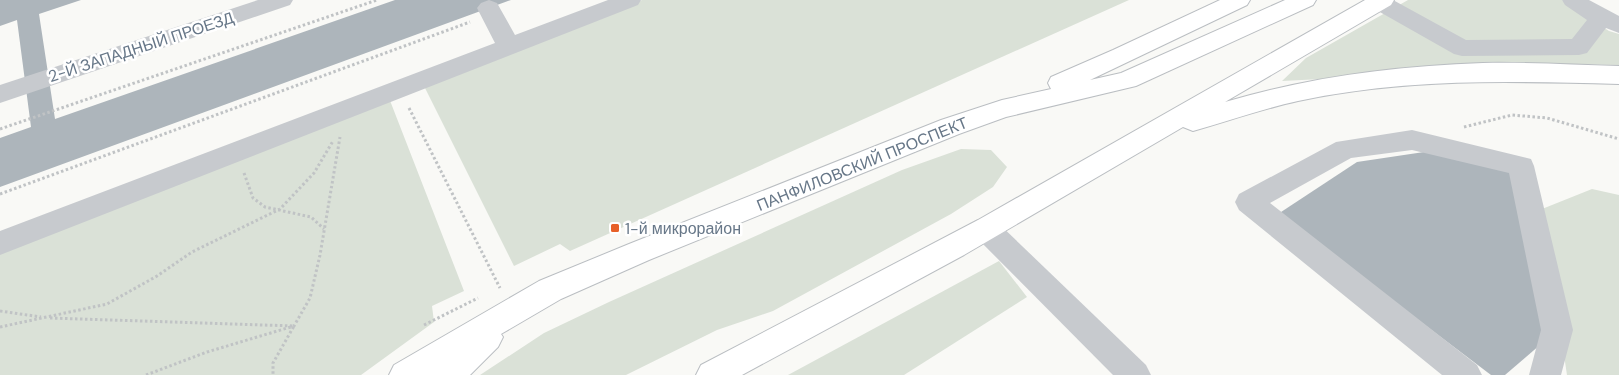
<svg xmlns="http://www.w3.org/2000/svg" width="1619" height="375" font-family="'DM Sans',sans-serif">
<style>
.green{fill:#dae1d7}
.building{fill:#adb5bb}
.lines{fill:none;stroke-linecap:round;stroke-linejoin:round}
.major-casing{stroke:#babec2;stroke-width:2}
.path{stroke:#c0c3c5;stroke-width:3;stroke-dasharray:2.5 2.5;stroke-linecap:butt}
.minor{fill:#c7cace;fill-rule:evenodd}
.major{fill:#fff;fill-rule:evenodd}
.poi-dot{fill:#e76028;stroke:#fff;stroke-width:2}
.labels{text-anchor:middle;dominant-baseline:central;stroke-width:5;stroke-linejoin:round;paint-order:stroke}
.street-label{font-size:16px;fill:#677788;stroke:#fff}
.poi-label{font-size:16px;fill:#677788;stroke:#fff;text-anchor:start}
</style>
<rect width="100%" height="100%" fill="#f9f9f6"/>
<g class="green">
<path d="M 642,0 L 1129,0 L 570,251 L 560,244 L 514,266 L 423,84 Z"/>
<path d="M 1408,0 L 1562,0 L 1609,31 L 1619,34 L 1619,65 L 1484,63 L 1322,79 L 1282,81 L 1306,58 Z"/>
<path d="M 389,98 L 464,291 L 432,306 L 434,322 L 361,375 L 0,375 L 0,253 Z"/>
<path d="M 961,149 L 991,150 L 1007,167 L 993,187 L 951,214 L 773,311 L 717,330 L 626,375 L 480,375 L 544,333 L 609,302 L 902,170 Z"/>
<path d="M 1592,189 L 1619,195 L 1619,375 L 1567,375 L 1542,209 Z"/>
<path d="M 999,261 L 1027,297 L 904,375 L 788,375 Z"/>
</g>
<g class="building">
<path d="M 0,0 L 81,0 L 39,14 L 55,119 L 395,0 L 511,0 L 0,187 L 0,138 L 31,127 L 17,20 L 0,26 Z"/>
<path d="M 1424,152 L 1519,174 L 1548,338 L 1505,375 L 1491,375 L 1278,214 L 1357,162 Z"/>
</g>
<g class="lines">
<g class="major-casing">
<g id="major">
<path d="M 1220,0 L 1250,0 L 1247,5 L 1090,80 L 1121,73 L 1285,0 L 1316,0 L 1313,5 L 1136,86 L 1006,117 L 959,134 L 649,260 L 561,299 L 501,334 L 503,337 L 498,347 L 470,375 L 389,375 L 394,365 L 539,281 L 629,244 L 941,120 L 1002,100 L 1051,89 L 1048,83 L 1051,77 L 1113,50 Z"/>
<path d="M 1365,0 L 1394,0 L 1391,5 L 1225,102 C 1309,77 1395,66 1483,63 C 1528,62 1574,65 1619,66 L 1619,84 C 1511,81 1405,78 1298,101 C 1262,109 1228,121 1193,131 L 1183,127 L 964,255 L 742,375 L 696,375 L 701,365 L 978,220 Z"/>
</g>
</g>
<g class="path">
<path d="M 409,108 L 500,288"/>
<path d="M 1464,127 L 1512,115 L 1547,118 L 1619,139"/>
<path d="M 0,129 L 377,0"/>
<path d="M 244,173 L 253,198 L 265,207 L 311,217 L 324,229"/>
<path d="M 0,194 L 470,22"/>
<path d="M 0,311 L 41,317"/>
<path d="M 50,318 L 294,326 L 273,363 L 273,375"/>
<path d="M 424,325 L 478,298"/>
<path d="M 0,327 L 107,304 L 157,276 L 192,252 L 280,209 L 314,173 L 333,141"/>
<path d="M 146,375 L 207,352 L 294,326 L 310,298 L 320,255 L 340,137"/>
</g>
<g class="minor">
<path d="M 258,0 L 293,0 L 290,5 L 0,103 L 0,85 Z"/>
<path d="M 489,0 L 497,3 L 515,35 L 608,0 L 641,0 L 638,5 L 0,255 L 0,231 L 495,43 L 477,8 L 481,3 Z"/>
<path d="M 1369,0 L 1393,0 L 1466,40 L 1572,39 L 1587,20 L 1565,5 L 1562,0 L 1589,0 L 1619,16 L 1619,33 L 1606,28 L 1587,53 L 1579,55 L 1462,56 L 1454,54 L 1371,7 L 1368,2 Z"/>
<path d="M 1412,130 L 1531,159 L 1534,166 L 1573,330 L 1561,375 L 1529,375 L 1541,330 L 1509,173 L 1412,150 L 1351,158 L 1270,203 L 1477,365 L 1482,375 L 1442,375 L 1239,210 L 1235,202 L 1239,194 L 1336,142 Z"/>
<path d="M 986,217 L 996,221 L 1146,365 L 1151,375 L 1113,375 L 976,237 L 972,229 L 976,221 Z"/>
</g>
<use href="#major" class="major"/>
</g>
<rect class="poi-dot" x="610" y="223" width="10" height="10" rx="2.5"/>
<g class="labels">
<g class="street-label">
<text transform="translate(141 47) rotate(-18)">2-Й ЗАПАДНЫЙ ПРОЕЗД</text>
<text transform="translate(862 164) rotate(-22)">ПАНФИЛОВСКИЙ ПРОСПЕКТ</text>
</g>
<g class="poi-label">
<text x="625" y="228">1-й микрорайон</text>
</g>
</g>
</svg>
